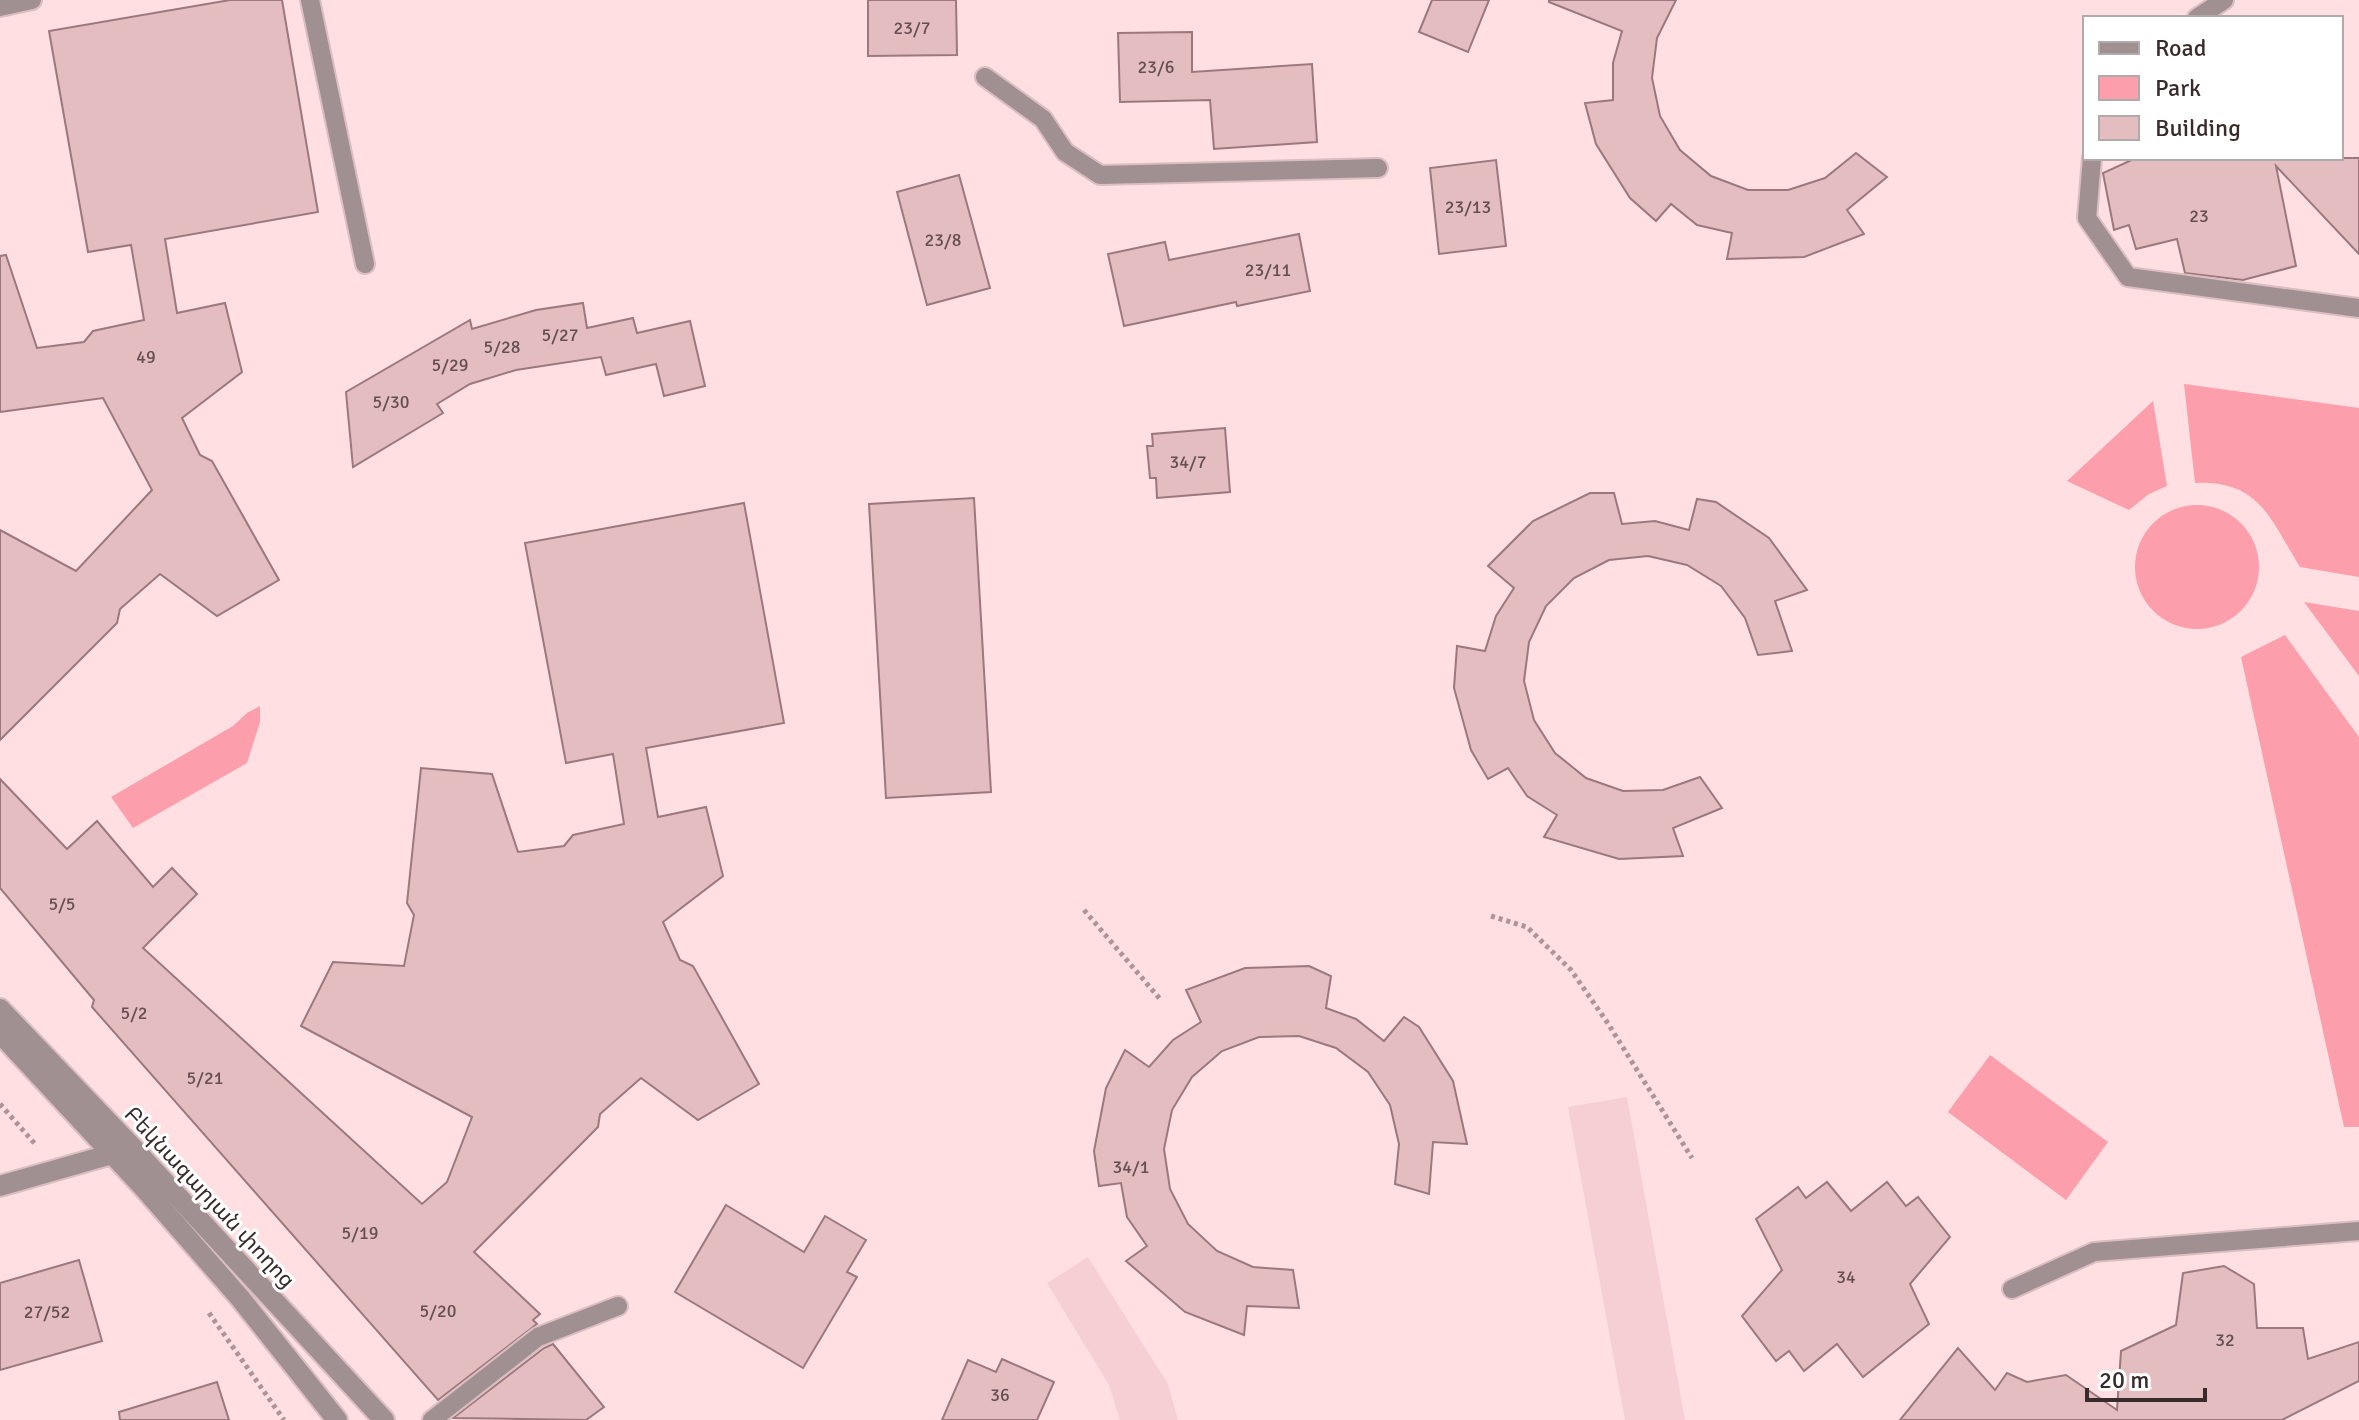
<svg xmlns="http://www.w3.org/2000/svg" width="2359" height="1420" font-family="Signika,'Noto Sans Armenian',sans-serif">
<style>
.built{fill:#f5cfd3}
.green{fill:#fc9eab}
.building{fill:#e4bdc1;stroke:#9c787c;stroke-width:2}
.lines{fill:none;stroke-linecap:round;stroke-linejoin:round}
.service-casing{stroke:#dbbec1;stroke-width:22}
.minor-casing{stroke:#dbbec1;stroke-width:24}
.tertiary-casing{stroke:#dbbec1;stroke-width:24}
.path{stroke:#ad9496;stroke-width:5;stroke-dasharray:4 4;stroke-linecap:butt}
.service{stroke:#a09091;stroke-width:18}
.minor{stroke:#a09091;stroke-width:20}
.tertiary{stroke:#a09091;stroke-width:20}
.labels{text-anchor:middle;dominant-baseline:central;stroke-width:6;stroke-linejoin:round;paint-order:stroke}
.number-label{font-size:18px;fill:#644f50}
.street-label{font-size:22px;fill:#392a2b;stroke:#fff}
</style>
<rect width="100%" height="100%" fill="#ffdfe2"/>
<g class="built">
<path d="M 1627,1097 L 1685,1420 L 1625,1420 L 1568,1107 Z"/>
<path d="M 1088,1257 L 1168,1384 L 1178,1420 L 1120,1420 L 1109,1385 L 1047,1283 Z"/>
</g>
<g class="green">
<path d="M 2184,384 L 2359,408 L 2359,577 L 2300,567 C 2270,519 2260,480 2195,483 Z"/>
<path d="M 2153,401 L 2167,486 L 2149,494 L 2129,510 L 2067,481 Z"/>
<circle cx="2197" cy="567" r="62"/>
<path d="M 2304,602 L 2359,611 L 2359,676 Z"/>
<path d="M 2285,635 L 2359,737 L 2359,1127 L 2344,1127 L 2241,657 Z"/>
<path d="M 260,706 L 260,722 L 247,763 L 133,828 L 111,797 L 233,726 L 247,713 Z"/>
<path d="M 1990,1055 L 2108,1142 L 2066,1200 L 1948,1112 Z"/>
</g>
<g class="building">
<path d="M 230,0 L 282,0 L 318,212 L 165,239 L 177,313 L 225,303 L 242,372 L 182,418 L 200,455 L 212,461 L 279,580 L 217,616 L 160,574 L 120,609 L 117,623 L 0,740 L 0,530 L 76,571 L 152,490 L 103,398 L 0,412 L 0,256 L 6,255 L 37,348 L 84,342 L 93,331 L 144,320 L 131,245 L 88,252 L 49,31 Z"/>
<path d="M 868,0 L 956,0 L 957,55 L 868,56 Z"/>
<path d="M 1432,0 L 1489,0 L 1468,52 L 1419,32 Z"/>
<path d="M 1549,0 L 1676,0 L 1657,38 L 1652,78 L 1660,116 L 1680,150 L 1711,176 L 1748,190 L 1788,190 L 1825,178 L 1856,153 L 1887,177 L 1847,210 L 1864,234 L 1804,257 L 1727,259 L 1732,233 L 1697,225 L 1671,204 L 1656,221 L 1630,198 L 1596,144 L 1585,103 L 1613,100 L 1613,63 L 1622,31 L 1549,2 Z"/>
<path d="M 1192,32 L 1192,72 L 1312,64 L 1317,142 L 1214,149 L 1210,100 L 1120,102 L 1118,33 Z"/>
<path d="M 2136,158 L 2359,158 L 2359,254 L 2276,166 L 2296,266 L 2243,280 L 2185,273 L 2177,239 L 2136,249 L 2129,225 L 2114,230 L 2103,173 Z"/>
<path d="M 1496,160 L 1506,246 L 1439,254 L 1430,168 Z"/>
<path d="M 959,175 L 990,288 L 927,305 L 897,192 Z"/>
<path d="M 1299,234 L 1310,291 L 1237,306 L 1236,302 L 1124,326 L 1108,254 L 1165,242 L 1169,260 Z"/>
<path d="M 583,303 L 587,328 L 633,318 L 637,333 L 690,321 L 705,386 L 664,396 L 656,364 L 606,375 L 601,357 L 516,370 L 470,384 L 437,404 L 443,413 L 353,467 L 346,392 L 470,320 L 472,329 L 536,310 Z"/>
<path d="M 1225,428 L 1230,492 L 1157,498 L 1156,478 L 1150,478 L 1147,446 L 1153,446 L 1152,434 Z"/>
<path d="M 1590,493 L 1614,493 L 1622,524 L 1655,521 L 1689,530 L 1697,499 L 1716,502 L 1769,538 L 1807,590 L 1775,601 L 1792,651 L 1758,655 L 1745,618 L 1721,586 L 1687,565 L 1648,556 L 1609,560 L 1574,578 L 1546,606 L 1529,642 L 1524,681 L 1534,720 L 1555,753 L 1586,778 L 1623,791 L 1663,790 L 1700,777 L 1722,808 L 1673,828 L 1683,856 L 1619,859 L 1544,837 L 1557,815 L 1527,796 L 1508,768 L 1488,779 L 1471,750 L 1454,688 L 1457,646 L 1485,651 L 1496,616 L 1514,588 L 1488,566 L 1533,521 Z"/>
<path d="M 974,498 L 991,792 L 886,798 L 869,504 Z"/>
<path d="M 744,503 L 784,723 L 646,748 L 658,817 L 706,807 L 723,876 L 663,922 L 680,960 L 693,966 L 759,1084 L 698,1120 L 641,1078 L 600,1114 L 598,1127 L 474,1252 L 540,1314 L 533,1320 L 537,1324 L 438,1400 L 92,1007 L 94,1000 L 0,888 L 0,779 L 67,849 L 97,821 L 153,887 L 172,868 L 197,894 L 143,948 L 422,1204 L 447,1182 L 472,1117 L 301,1026 L 333,962 L 404,966 L 414,915 L 407,903 L 421,768 L 492,774 L 518,852 L 564,846 L 573,835 L 624,824 L 613,754 L 566,763 L 525,543 Z"/>
<path d="M 1309,966 L 1331,976 L 1326,1008 L 1356,1019 L 1384,1041 L 1404,1017 L 1419,1027 L 1453,1081 L 1467,1144 L 1433,1142 L 1429,1194 L 1395,1184 L 1399,1144 L 1390,1105 L 1368,1072 L 1336,1048 L 1299,1036 L 1259,1037 L 1222,1051 L 1192,1077 L 1172,1110 L 1164,1149 L 1170,1189 L 1188,1224 L 1217,1251 L 1253,1267 L 1293,1270 L 1299,1308 L 1247,1306 L 1244,1335 L 1185,1312 L 1126,1261 L 1147,1246 L 1127,1217 L 1121,1183 L 1099,1186 L 1094,1151 L 1106,1088 L 1125,1050 L 1149,1067 L 1173,1040 L 1201,1022 L 1186,990 L 1245,968 Z"/>
<path d="M 1827,1182 L 1851,1211 L 1887,1182 L 1906,1206 L 1918,1197 L 1950,1237 L 1910,1284 L 1929,1324 L 1863,1377 L 1837,1344 L 1804,1371 L 1789,1351 L 1776,1361 L 1742,1316 L 1782,1270 L 1756,1219 L 1798,1187 L 1806,1198 Z"/>
<path d="M 726,1205 L 804,1252 L 825,1216 L 866,1240 L 847,1272 L 857,1277 L 803,1368 L 675,1292 Z"/>
<path d="M 79,1260 L 102,1341 L 0,1370 L 0,1283 Z"/>
<path d="M 2224,1266 L 2254,1284 L 2257,1328 L 2303,1328 L 2308,1359 L 2359,1342 L 2359,1381 L 2282,1420 L 1900,1420 L 1958,1348 L 1995,1390 L 2007,1373 L 2027,1382 L 2066,1375 L 2117,1410 L 2121,1351 L 2176,1325 L 2183,1273 Z"/>
<path d="M 553,1344 L 604,1407 L 586,1420 L 453,1418 L 544,1348 Z"/>
<path d="M 1002,1359 L 1054,1382 L 1037,1420 L 942,1420 L 968,1360 L 996,1372 Z"/>
<path d="M 217,1382 L 229,1420 L 120,1420 L 119,1412 Z"/>
</g>
<g class="lines">
<g class="service-casing">
<g id="service">
<path d="M 310,0 L 365,264"/>
<path d="M 0,7 L 32,0"/>
<path d="M 2197,18 L 2224,0"/>
<path d="M 985,77 L 1043,119 L 1065,152 L 1100,175 L 1378,168"/>
<path d="M 2092,158 L 2087,218 L 2128,277 L 2359,308"/>
<path d="M 2012,1289 L 2094,1252 L 2359,1231"/>
<path d="M 432,1420 L 538,1337 L 618,1306"/>
</g>
</g>
<g class="minor-casing">
<path id="minor" d="M 0,1186 L 126,1150"/>
</g>
<g class="tertiary-casing">
<g id="tertiary">
<path d="M 0,1009 L 133,1148 L 384,1420"/>
<path d="M 0,1033 L 144,1188 L 240,1298 L 337,1420"/>
</g>
</g>
<g class="path">
<path d="M 1084,910 L 1160,999"/>
<path d="M 1491,916 L 1527,927 L 1571,970 L 1607,1022 L 1692,1158"/>
<path d="M 0,1104 L 36,1145"/>
<path d="M 209,1313 L 284,1420"/>
</g>
<use href="#service" class="service"/>
<use href="#minor" class="minor"/>
<use href="#tertiary" class="tertiary"/>
</g>
<g class="labels">
<g class="number-label">
<text x="912" y="28">23/7</text>
<text x="1156" y="67">23/6</text>
<text x="1468" y="207">23/13</text>
<text x="2199" y="216">23</text>
<text x="943" y="240">23/8</text>
<text x="1268" y="270">23/11</text>
<text x="560" y="335">5/27</text>
<text x="502" y="347">5/28</text>
<text x="146" y="357">49</text>
<text x="450" y="365">5/29</text>
<text x="391" y="402">5/30</text>
<text x="1188" y="462">34/7</text>
<text x="62" y="904">5/5</text>
<text x="134" y="1013">5/2</text>
<text x="205" y="1078">5/21</text>
<text x="1131" y="1167">34/1</text>
<text x="360" y="1233">5/19</text>
<text x="1846" y="1277">34</text>
<text x="438" y="1311">5/20</text>
<text x="47" y="1312">27/52</text>
<text x="2225" y="1340">32</text>
<text x="1000" y="1395">36</text>
</g>
<g class="street-label">
<text transform="translate(210 1197) rotate(47)">Բեկնազարյան փողոց</text>
</g>
</g>
<rect x="2083" y="16" width="260" height="144" fill="#ffffff" stroke="#b0aaaa" stroke-width="2"/>
<rect x="2099" y="42" width="40" height="12" fill="#a09091" stroke="#b0aaaa" stroke-width="2"/>
<text x="2155" y="56" font-size="24" fill="#392a2b">Road</text>
<rect x="2099" y="76" width="40" height="24" fill="#fc9eab" stroke="#b0aaaa" stroke-width="2"/>
<text x="2155" y="96" font-size="24" fill="#392a2b">Park</text>
<rect x="2099" y="116" width="40" height="24" fill="#e4bdc1" stroke="#b0aaaa" stroke-width="2"/>
<text x="2155" y="136" font-size="24" fill="#392a2b">Building</text>
<path d="M2087 1388v12h118v-12" fill="none" stroke="#392a2b" stroke-width="4"/>
<text x="2099" y="1388" font-size="24" fill="#392a2b" stroke="#ffffff" stroke-width="6" paint-order="stroke">20 m</text>
</svg>
